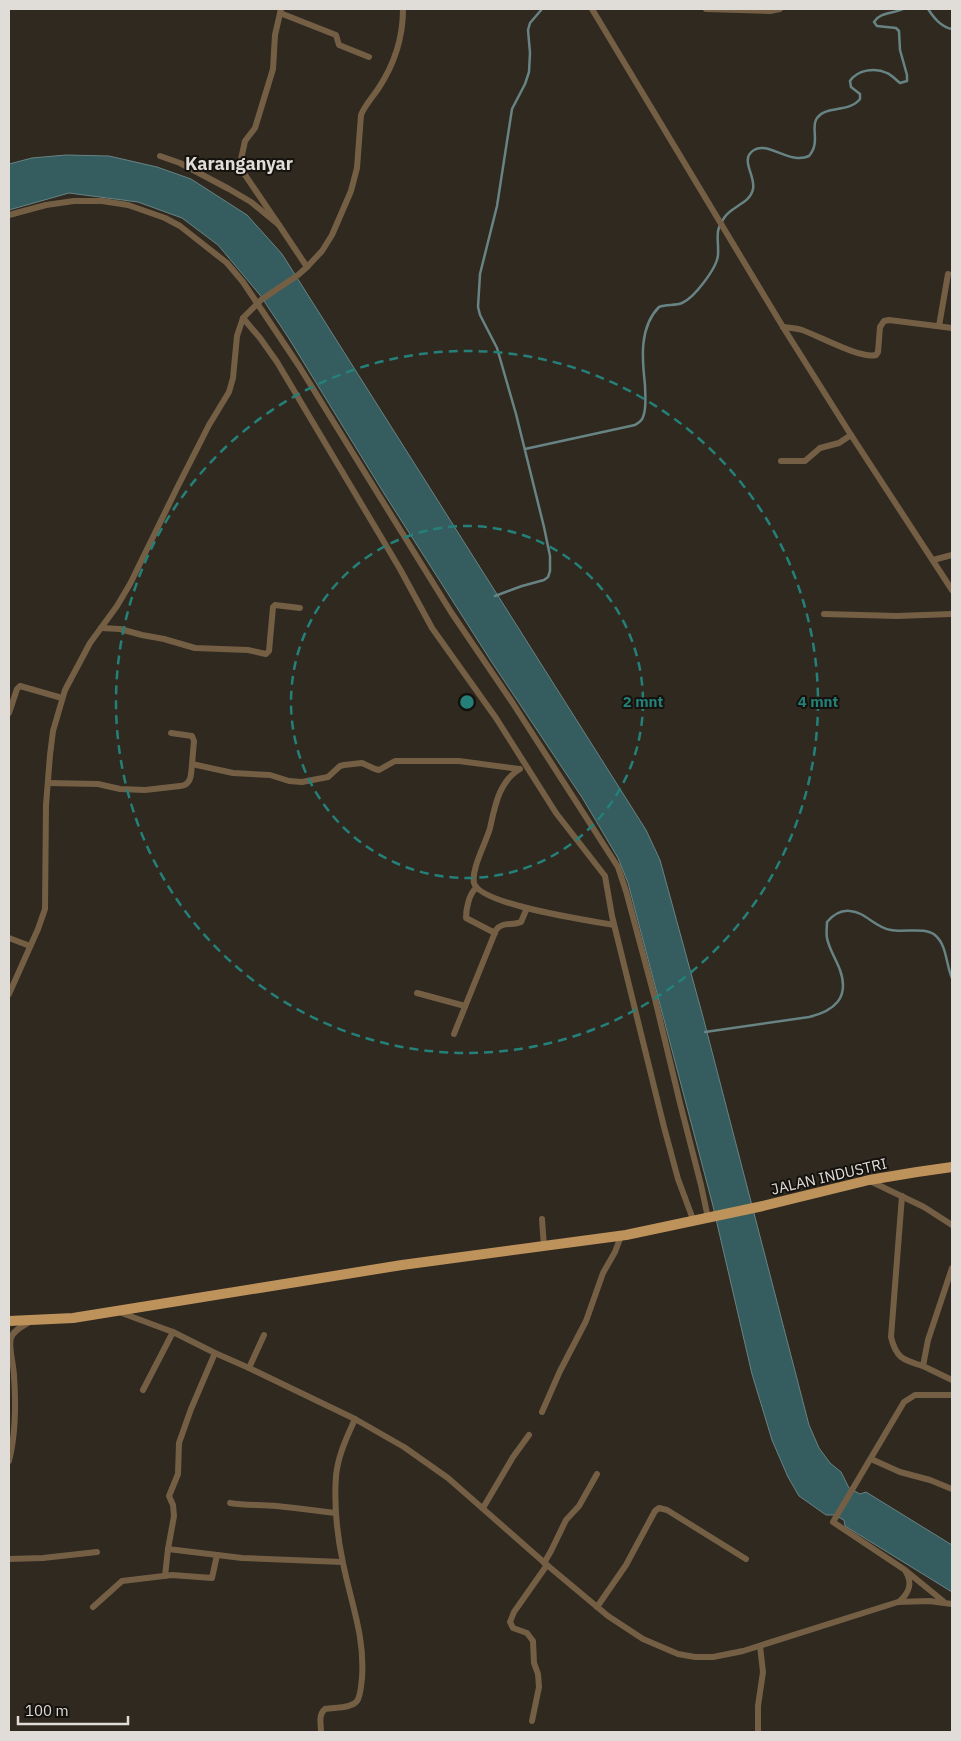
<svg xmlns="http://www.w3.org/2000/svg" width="961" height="1741" font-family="'IBM Plex Sans',sans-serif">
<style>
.water{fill:#355d5f;stroke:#688383}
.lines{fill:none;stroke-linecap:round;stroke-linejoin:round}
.stream{stroke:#688383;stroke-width:2.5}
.minor{stroke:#745f45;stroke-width:6}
.primary{stroke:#be925b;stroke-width:10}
.ring{fill:none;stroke:#248078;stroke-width:2.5;stroke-dasharray:9 6}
.labels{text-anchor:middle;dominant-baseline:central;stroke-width:4;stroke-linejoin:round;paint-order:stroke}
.street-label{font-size:15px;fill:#e0dcd7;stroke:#15120e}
.quarter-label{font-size:18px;font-weight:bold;fill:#e0dcd7;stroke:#15120e}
.centre{fill:#248078;stroke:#15120e;stroke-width:2.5}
.ring-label{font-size:15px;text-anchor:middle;font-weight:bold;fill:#248078;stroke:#15120e;stroke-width:4;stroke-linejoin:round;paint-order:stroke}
</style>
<rect width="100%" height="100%" fill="#2f2920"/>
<path class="water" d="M 66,155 L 109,156 L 157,167 L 191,179 L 247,215 L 282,254 L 646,830 L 660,860 L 703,1017 L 809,1425 L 819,1448 L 830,1463 L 841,1472 L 849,1488 L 860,1494 L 866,1492 L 952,1545 L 952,1592 L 845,1526 L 844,1520 L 834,1515 L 826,1515 L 799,1496 L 788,1477 L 772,1440 L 752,1374 L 713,1206 L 628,883 L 618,858 L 583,799 L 491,661 L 385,495 L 288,337 L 260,295 L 218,245 L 182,218 L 138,202 L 69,193 L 9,210 L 9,164 L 32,158 Z"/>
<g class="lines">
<g class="stream">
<path d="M 928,9 C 934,18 941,27 952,29"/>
<path d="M 525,449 L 635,425 C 638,423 642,421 643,417 C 647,408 645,395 645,385 C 642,359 639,327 659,307 C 667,304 675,306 682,303 C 694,298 717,268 718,255 C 719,239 714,232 724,218 C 731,206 750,204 753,189 C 756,176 739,159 754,150 C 768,141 790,165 809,156 C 821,142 810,127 817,118 C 826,105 849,113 860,99 L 860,94 L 851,87 L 850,81 C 857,70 875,67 887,73 C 892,75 896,80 900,83 L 907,81 L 907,75 L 900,50 L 899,31 L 896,28 L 877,26 L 874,22 C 880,12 893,14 903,9"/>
<path d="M 495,596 L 522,586 L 544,580 L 548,577 L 550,571 L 550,556 L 544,527 L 516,414 L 497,348 L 480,315 L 478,307 L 480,274 L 497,206 L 512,109 L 525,84 L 529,72 L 530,53 L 528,30 L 530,23 L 542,9"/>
<path d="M 705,1032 L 809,1017 C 834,1011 850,998 840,970 C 836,959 829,949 827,938 C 826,933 827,927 827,922 C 833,915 841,910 850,911 C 866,912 875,928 891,930 C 904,933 926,926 936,936 C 947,946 946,965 952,978"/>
</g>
<g class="minor">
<path d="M 592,9 L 783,327 L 851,435 L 952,590"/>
<path d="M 706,9 L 770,11 L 780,9"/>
<path d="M 280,13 L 336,35 L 339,45 L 369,57"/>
<path d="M 160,156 L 180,163 L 229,189 L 251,202 L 279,225 L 307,267"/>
<path d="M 9,215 L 46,205 L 74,201 L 102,201 L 128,205 L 165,218 L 180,226 L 227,263 L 243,282 L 299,366 L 451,612 L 512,702 L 618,867 L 626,891 L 655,999 L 680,1103 L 701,1185 L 708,1218"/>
<path d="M 279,225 L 241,169 L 240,164 L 245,141 L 255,128 L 273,69 L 275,35 L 281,9"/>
<path d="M 243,318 L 260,338 L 277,362 L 400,569 L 432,628 L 496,718 L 556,813 L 605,876 L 612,916 L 664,1127 L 678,1179 L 694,1222"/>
<path d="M 939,326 L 948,274"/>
<path d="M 783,327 C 789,328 796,328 802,330 C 819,336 860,359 876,355 L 878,352 L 880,327 L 884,321 L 889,320 L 952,328"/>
<path d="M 781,461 L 805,461 L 820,448 L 839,443 L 851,435"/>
<path d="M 933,560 L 952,555"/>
<path d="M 824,614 L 897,616 L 952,614"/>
<path d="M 101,628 L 120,629 L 142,635 L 164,639 L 195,648 L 248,650 L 266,654 L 269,651 L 273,607 L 275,605 L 300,608"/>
<path d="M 9,713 L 17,689 L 20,686 L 62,698"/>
<path d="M 171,733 L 192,736 L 194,741 L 192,764"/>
<path d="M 520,769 C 499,781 495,806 490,828 C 486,843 471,869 474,883 C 480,905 592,921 614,925"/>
<path d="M 48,783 L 98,784 L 120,789 L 145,790 L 180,786 C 192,785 191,774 192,764 L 233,773 L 270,775 L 289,781 L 302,782 L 328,777 L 340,766 L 344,765 L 362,763 L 375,769 L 379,770 L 395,761 L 459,761 L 519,769"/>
<path d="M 476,888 C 469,894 466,909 466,918 L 495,933"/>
<path d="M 9,938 L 30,946"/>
<path d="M 417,993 L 465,1006"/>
<path d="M 9,994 L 38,929 L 45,909 L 46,805 L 50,755 L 53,731 L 65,690 L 90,643 L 117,606 L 130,584 L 177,488 L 209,425 L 229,392 L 233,378 L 237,336 L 243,318 L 261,300 L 298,275 L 307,267 L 322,251 L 332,235 L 351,191 L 357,168 L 361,115 C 365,105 372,98 378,89 C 394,65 403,38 403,9"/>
<path d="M 454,1034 L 496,930 C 503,921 512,926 521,922 L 527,908"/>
<path d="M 870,1181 L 924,1207 L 952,1225"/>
<path d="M 902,1196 L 891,1337 C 896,1358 903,1360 923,1366"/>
<path d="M 542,1219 L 544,1247"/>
<path d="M 952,1268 L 928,1340 L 923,1366 L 952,1380"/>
<path d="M 119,1312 L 173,1332 L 215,1353 L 249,1368 L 355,1419 L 404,1447 L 448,1478 L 547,1565 L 608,1616 L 643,1639 L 678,1654 L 695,1657 L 713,1657 L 743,1651 L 898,1602 L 929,1601 L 952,1604"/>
<path d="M 215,1353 L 191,1409 L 179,1443 L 178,1474 L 169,1496 L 173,1505 L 174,1516 L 168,1549 L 242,1558 L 342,1562"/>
<path d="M 249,1368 L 264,1335"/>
<path d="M 143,1390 L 173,1332"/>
<path d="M 542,1412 L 560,1371 L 586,1321 L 603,1273 L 615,1252 L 621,1236"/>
<path d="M 871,1459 L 900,1472 L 930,1480 L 952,1489"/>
<path d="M 9,1461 C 16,1433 16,1404 14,1376 C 14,1366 8,1346 11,1338 C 13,1330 25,1325 31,1321"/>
<path d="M 230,1503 C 246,1506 261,1504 277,1506 C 297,1508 317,1511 336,1513"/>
<path d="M 483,1508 L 513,1457 L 529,1435"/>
<path d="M 9,1559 L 43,1558 L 97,1552"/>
<path d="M 544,1563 L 551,1551 L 566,1520 L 579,1506 L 597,1474"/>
<path d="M 165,1576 L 168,1549"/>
<path d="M 943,1601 L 905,1570 L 833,1522 L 904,1402 L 915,1395 L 952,1395"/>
<path d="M 899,1602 C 909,1593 913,1584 906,1572"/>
<path d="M 93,1607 L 122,1581 L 172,1575 L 212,1578 L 217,1555"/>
<path d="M 597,1607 L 626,1565 L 655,1511 L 659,1508 L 667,1510 L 746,1559"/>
<path d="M 532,1721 L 539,1687 L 538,1674 L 534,1663 L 533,1641 L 527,1633 L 513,1628 L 510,1622 L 514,1612 L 547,1565"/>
<path d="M 321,1732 C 321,1724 318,1715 325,1709 C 334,1707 351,1709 357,1701 C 361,1695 361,1685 362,1678 C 365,1636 351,1603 343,1563 C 337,1535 334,1504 336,1476 C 338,1455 347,1437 355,1419"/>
<path d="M 758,1732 L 758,1706 L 763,1672 L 760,1646"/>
</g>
<path class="primary" d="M 9,1321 L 73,1318 L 402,1265 L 626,1235 L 763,1206 L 869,1180 L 917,1172 L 952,1167"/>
</g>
<g class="ring">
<circle cx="467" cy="702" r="176"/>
<circle cx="467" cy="702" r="351"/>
</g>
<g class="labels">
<g class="street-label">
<text transform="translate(829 1176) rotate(-13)">JALAN INDUSTRI</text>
</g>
<g class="quarter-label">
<text x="239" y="163">Karanganyar</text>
</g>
</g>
<circle cx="467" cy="702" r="8" class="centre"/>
<g class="ring-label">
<text x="643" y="707">2 mnt</text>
<text x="818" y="707">4 mnt</text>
</g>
<rect width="961" height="1741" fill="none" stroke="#e0dcd7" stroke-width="20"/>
<path d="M18 1716v8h110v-8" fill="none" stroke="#e0dcd7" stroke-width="2.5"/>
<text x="25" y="1716" font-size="15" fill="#e0dcd7" stroke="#15120e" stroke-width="4" paint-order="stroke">100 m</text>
</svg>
